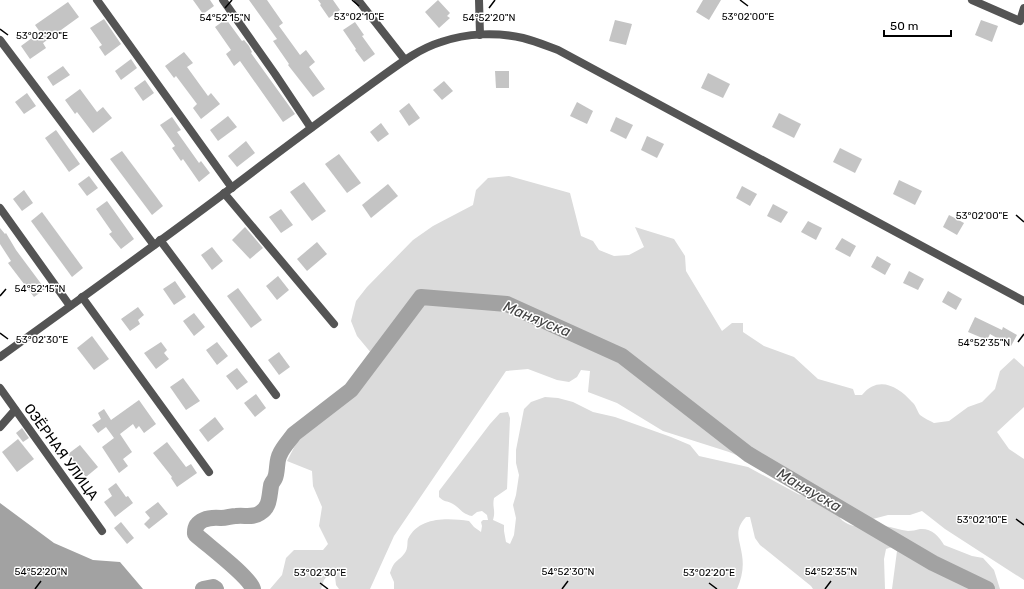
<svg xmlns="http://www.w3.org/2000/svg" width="1024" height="589" font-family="Rubik,sans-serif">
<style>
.green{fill:#dbdbdb}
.water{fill:#a2a2a2}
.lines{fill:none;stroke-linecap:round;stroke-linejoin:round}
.river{stroke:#a2a2a2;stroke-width:16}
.building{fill:#c4c4c4}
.minor{stroke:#545454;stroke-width:8}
.ticks{fill:none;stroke:#000;stroke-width:1.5}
.labels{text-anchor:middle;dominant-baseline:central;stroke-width:3;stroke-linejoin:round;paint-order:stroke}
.street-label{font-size:14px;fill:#000;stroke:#fff}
.water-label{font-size:15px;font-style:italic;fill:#434343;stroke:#fff}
.ticks-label{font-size:10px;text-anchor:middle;fill:#000;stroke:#fff;stroke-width:3;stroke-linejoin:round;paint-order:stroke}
</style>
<rect width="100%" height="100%" fill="#fff"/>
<g class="green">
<path d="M 509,176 L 570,193 L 581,236 L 593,241 L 599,250 L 614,256 L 629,255 L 644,247 L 635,227 L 674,239 L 685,256 L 686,271 L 722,331 L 732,323 L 743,323 L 743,332 L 764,346 L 794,357 L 818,379 L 853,389 L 855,395 L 862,395 C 878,375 898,386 912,402 C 916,405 917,411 920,415 C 924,418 930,421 934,423 L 949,421 L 968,407 L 982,402 L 995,389 L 1000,371 L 1014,358 L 1024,367 L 1024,407 L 997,432 L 1009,449 L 1024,459 L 1024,580 L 945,529 L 922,511 L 910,515 L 888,515 L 869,520 L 765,467 L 729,452 L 663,431 L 617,403 L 588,392 L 590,371 L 581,370 L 577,377 L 569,382 L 557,380 L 528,369 L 506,371 L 394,536 L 370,589 L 339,589 L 336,585 L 334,568 L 324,580 L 321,589 L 270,589 L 282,575 L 286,558 L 294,550 L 323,550 L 328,544 L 319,526 L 322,507 L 313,486 L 312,471 L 287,461 L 299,438 L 351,394 L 377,360 L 357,336 L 351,321 L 356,301 L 367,287 L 413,240 L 433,226 L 473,205 L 476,190 L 488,178 Z"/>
<path d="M 545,397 L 558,398 L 573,402 L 593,412 L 615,417 L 671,437 L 690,445 L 699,456 L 748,467 L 798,494 L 819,501 L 841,514 L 840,518 C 851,531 869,525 884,526 C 892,527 900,530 908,531 C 912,531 916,530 920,529 C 931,528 939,536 944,545 L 972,556 L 983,558 L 994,570 L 1000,589 L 892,589 L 897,551 L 892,547 L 886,549 L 884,559 L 885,589 L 813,589 L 811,586 L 760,545 L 755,538 L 750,517 L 746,517 C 733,531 740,539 742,555 C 744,567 742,578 737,589 L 394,589 L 394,582 L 390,573 C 391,570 392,567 394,564 C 398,559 403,557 406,551 C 408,547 407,542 408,539 C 419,516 449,518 469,521 L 474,527 L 481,532 L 482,526 L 481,522 L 483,520 L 488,520 L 487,515 L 482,511 L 477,512 L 472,516 C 462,514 461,509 453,504 C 446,500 445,503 439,497 L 439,491 L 490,424 L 500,413 L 508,412 L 510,418 L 507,489 L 494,498 C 492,508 496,510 493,520 L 504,525 L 504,531 L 506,542 L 510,544 L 514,535 L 516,518 L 513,505 L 516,495 L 519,475 L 516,463 L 516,450 L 524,409 L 531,402 Z"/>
</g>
<path class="water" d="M 0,503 L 54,543 L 93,560 L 120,562 L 143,589 L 0,589 Z"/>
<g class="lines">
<g class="river">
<path d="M 203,589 L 213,587 L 216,589"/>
<path d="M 253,589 C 249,576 207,545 195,534 C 194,519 210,517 221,518 C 227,518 231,516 236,516 C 245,515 253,518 260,513 C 270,507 269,497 271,486 C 271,483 274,481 275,478 C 278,471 276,461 280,454 C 283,447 289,441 294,434 L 351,390 L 421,297 L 507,304 L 622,356 L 748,454 L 933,563 L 987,589"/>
</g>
</g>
<g class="building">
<path d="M 193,0 L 210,0 L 214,6 L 203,14 Z"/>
<path d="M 249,0 L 267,0 L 283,23 L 279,26 L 300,55 L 306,50 L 315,62 L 309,67 L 325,89 L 313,97 L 288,65 L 289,64 L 273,41 L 277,39 Z"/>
<path d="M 318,0 L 333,0 L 340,10 L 329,18 L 320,5 L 321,4 Z"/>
<path d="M 438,0 L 450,13 L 447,16 L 450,18 L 439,28 L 425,12 Z"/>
<path d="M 703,0 L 721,0 L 709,20 L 696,12 Z"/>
<path d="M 68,2 L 79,17 L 43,43 L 46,48 L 30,59 L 21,46 L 40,32 L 35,25 Z"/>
<path d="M 104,19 L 121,44 L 105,56 L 99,47 L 102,45 L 90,28 Z"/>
<path d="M 226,19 L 242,41 L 244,40 L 249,46 L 252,52 L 251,53 L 295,114 L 283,122 L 240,61 L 234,66 L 226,54 L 231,50 L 215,27 Z"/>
<path d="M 615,20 L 632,24 L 626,45 L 609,41 Z"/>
<path d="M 981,20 L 998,26 L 992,42 L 975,35 Z"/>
<path d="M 355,22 L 364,35 L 362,36 L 375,54 L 364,62 L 355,50 L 356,49 L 343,30 Z"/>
<path d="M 184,52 L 193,63 L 187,67 L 208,96 L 211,93 L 220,104 L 201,119 L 193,108 L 197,104 L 176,76 L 174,78 L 165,66 Z"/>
<path d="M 131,59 L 137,68 L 121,80 L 115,71 Z"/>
<path d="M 63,66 L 70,75 L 53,86 L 47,77 Z"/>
<path d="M 495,71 L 509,71 L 509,88 L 496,88 Z"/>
<path d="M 708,73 L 730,84 L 723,98 L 701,88 Z"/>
<path d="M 145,80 L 154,93 L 143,101 L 134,88 Z"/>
<path d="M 444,81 L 453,91 L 442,100 L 433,90 Z"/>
<path d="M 80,89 L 97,112 L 103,107 L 112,118 L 93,133 L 77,112 L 75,114 L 65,100 Z"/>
<path d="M 27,93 L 36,106 L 24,114 L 15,102 Z"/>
<path d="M 577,102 L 593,111 L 587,124 L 570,116 Z"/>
<path d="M 409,103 L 420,118 L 409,126 L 399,111 Z"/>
<path d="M 779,113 L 801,124 L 794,138 L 772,127 Z"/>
<path d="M 228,116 L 237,127 L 218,141 L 210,130 Z"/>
<path d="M 172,117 L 181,130 L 177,132 L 199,163 L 201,161 L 210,173 L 199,182 L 183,159 L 181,161 L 172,148 L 175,146 L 160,125 Z"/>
<path d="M 616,117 L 633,125 L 626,139 L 610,131 Z"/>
<path d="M 381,123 L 389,134 L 378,142 L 370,132 Z"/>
<path d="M 56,130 L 80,164 L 69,172 L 45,138 Z"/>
<path d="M 647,136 L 664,144 L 657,158 L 641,150 Z"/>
<path d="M 246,141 L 255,153 L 237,167 L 228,156 Z"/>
<path d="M 840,148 L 862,159 L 855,173 L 833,162 Z"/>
<path d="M 122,151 L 163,206 L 152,215 L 110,159 Z"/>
<path d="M 339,154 L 361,183 L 347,193 L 325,164 Z"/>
<path d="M 89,176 L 98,188 L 87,196 L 78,184 Z"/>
<path d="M 899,180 L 922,191 L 915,205 L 893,194 Z"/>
<path d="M 304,182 L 326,211 L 312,221 L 290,192 Z"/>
<path d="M 388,184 L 398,196 L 371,218 L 362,205 Z"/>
<path d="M 742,186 L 757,194 L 750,206 L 736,198 Z"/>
<path d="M 24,190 L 33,203 L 22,211 L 13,199 Z"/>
<path d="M 107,201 L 134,239 L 121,249 L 109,234 L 112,232 L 96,209 Z"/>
<path d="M 773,204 L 788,212 L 781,223 L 767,216 Z"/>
<path d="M 281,209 L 293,225 L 281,233 L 269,217 Z"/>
<path d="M 42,212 L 83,268 L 72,277 L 31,221 Z"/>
<path d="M 949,215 L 964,223 L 957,235 L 943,227 Z"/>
<path d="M 808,221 L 822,228 L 816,240 L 801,232 Z"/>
<path d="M 245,227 L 263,248 L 250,259 L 232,240 Z"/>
<path d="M 0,228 L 5,234 L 6,233 L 16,250 L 45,289 L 34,297 L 8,263 L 11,261 L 0,244 Z"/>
<path d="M 842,238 L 856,246 L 850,257 L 835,249 Z"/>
<path d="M 317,242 L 327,254 L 307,271 L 297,259 Z"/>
<path d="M 212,247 L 223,261 L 212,270 L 201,255 Z"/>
<path d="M 877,256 L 891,264 L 885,275 L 871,267 Z"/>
<path d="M 909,271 L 924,279 L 918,290 L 903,283 Z"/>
<path d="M 278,276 L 289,290 L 277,300 L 266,286 Z"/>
<path d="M 175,281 L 186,297 L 174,305 L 163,289 Z"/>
<path d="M 238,288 L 262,320 L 251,328 L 227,296 Z"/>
<path d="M 948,291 L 962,299 L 956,310 L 942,302 Z"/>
<path d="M 138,307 L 144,315 L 138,320 L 140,324 L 130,331 L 121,319 Z"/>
<path d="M 194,313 L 205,327 L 194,336 L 183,321 Z"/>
<path d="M 975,317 L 1002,330 L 1003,327 L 1017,335 L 1011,346 L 990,334 L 987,340 L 968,332 Z"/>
<path d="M 92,336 L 109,359 L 94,370 L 77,348 Z"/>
<path d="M 161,342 L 167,350 L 164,353 L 169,359 L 156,369 L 144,353 Z"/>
<path d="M 217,342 L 228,356 L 217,365 L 206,350 Z"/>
<path d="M 279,352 L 290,367 L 279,375 L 268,360 Z"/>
<path d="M 237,368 L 248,382 L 237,390 L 226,376 Z"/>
<path d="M 183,378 L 200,401 L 186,410 L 170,387 Z"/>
<path d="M 256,394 L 266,408 L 255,417 L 244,403 Z"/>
<path d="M 139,400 L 156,424 L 144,433 L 139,426 L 136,429 L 133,424 L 120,434 L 132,452 L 123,459 L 128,466 L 119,473 L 102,447 L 114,438 L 106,427 L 98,433 L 92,425 L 101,419 L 98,413 L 104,409 L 111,420 Z"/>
<path d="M 215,417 L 224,429 L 208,442 L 199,430 Z"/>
<path d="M 22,428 L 29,438 L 23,442 L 16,433 Z"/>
<path d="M 18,439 L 34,459 L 17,472 L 2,452 Z"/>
<path d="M 167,442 L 186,467 L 191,464 L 197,473 L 177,487 L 171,478 L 172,477 L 153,453 Z"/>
<path d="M 80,445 L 98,467 L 86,477 L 68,454 Z"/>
<path d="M 116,483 L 126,497 L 128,496 L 133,503 L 115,517 L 104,502 L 112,496 L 108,489 Z"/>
<path d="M 158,502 L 168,514 L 149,529 L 144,524 L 150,518 L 145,512 Z"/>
<path d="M 121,522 L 134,538 L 127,544 L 114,528 Z"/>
</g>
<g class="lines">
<g class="minor">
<path d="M 97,0 L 232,188"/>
<path d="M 223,0 L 275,74 L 311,128"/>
<path d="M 358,0 L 405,60"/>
<path d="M 479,0 L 480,35"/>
<path d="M 972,0 L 1020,21 L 1024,8"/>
<path d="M 0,40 L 154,245"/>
<path d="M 224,193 L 334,324"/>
<path d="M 0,208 L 70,306"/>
<path d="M 160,240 L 276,395"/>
<path d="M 82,297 L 209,472"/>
<path d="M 0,357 C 88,293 177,230 263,164 C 299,137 334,111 370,85 C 393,69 415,50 441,42 C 467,33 497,32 523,38 C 535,41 547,46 558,50 L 1024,301"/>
<path d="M 0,388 L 102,531"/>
<path d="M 0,427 L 15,410"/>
</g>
</g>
<path class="ticks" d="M 352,0 L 359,6M 740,0 L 748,6M 225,8 L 232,0M 489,8 L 495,0M 0,29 L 8,35M 1016,215 L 1024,222M 0,296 L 6,289M 0,333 L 8,339M 1018,342 L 1024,334M 1016,519 L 1024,525M 320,583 L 328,589M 709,583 L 717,589M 35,589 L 41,581M 562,589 L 568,581M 825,589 L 831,581"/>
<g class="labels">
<g class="street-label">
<text transform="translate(61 452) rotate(54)">ОЗЁРНАЯ УЛИЦА</text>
</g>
<g class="water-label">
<text transform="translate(537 319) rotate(22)">Маняуска</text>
<text transform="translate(809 490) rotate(30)">Маняуска</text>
</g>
</g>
<g class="ticks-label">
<text x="359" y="20">53°02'10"E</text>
<text x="748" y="20">53°02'00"E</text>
<text x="225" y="21">54°52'15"N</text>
<text x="489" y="21">54°52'20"N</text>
<text x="42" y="39">53°02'20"E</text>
<text x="982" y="219">53°02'00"E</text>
<text x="40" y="292">54°52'15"N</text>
<text x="42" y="343">53°02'30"E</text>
<text x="984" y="346">54°52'35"N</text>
<text x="982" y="523">53°02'10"E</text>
<text x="41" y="575">54°52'20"N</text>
<text x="568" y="575">54°52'30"N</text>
<text x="831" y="575">54°52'35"N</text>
<text x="320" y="576">53°02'30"E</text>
<text x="709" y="576">53°02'20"E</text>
</g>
<path d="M884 30v6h67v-6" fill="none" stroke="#000000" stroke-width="2"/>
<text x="890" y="30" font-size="12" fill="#000000" stroke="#ffffff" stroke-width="3" paint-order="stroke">50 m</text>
</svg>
